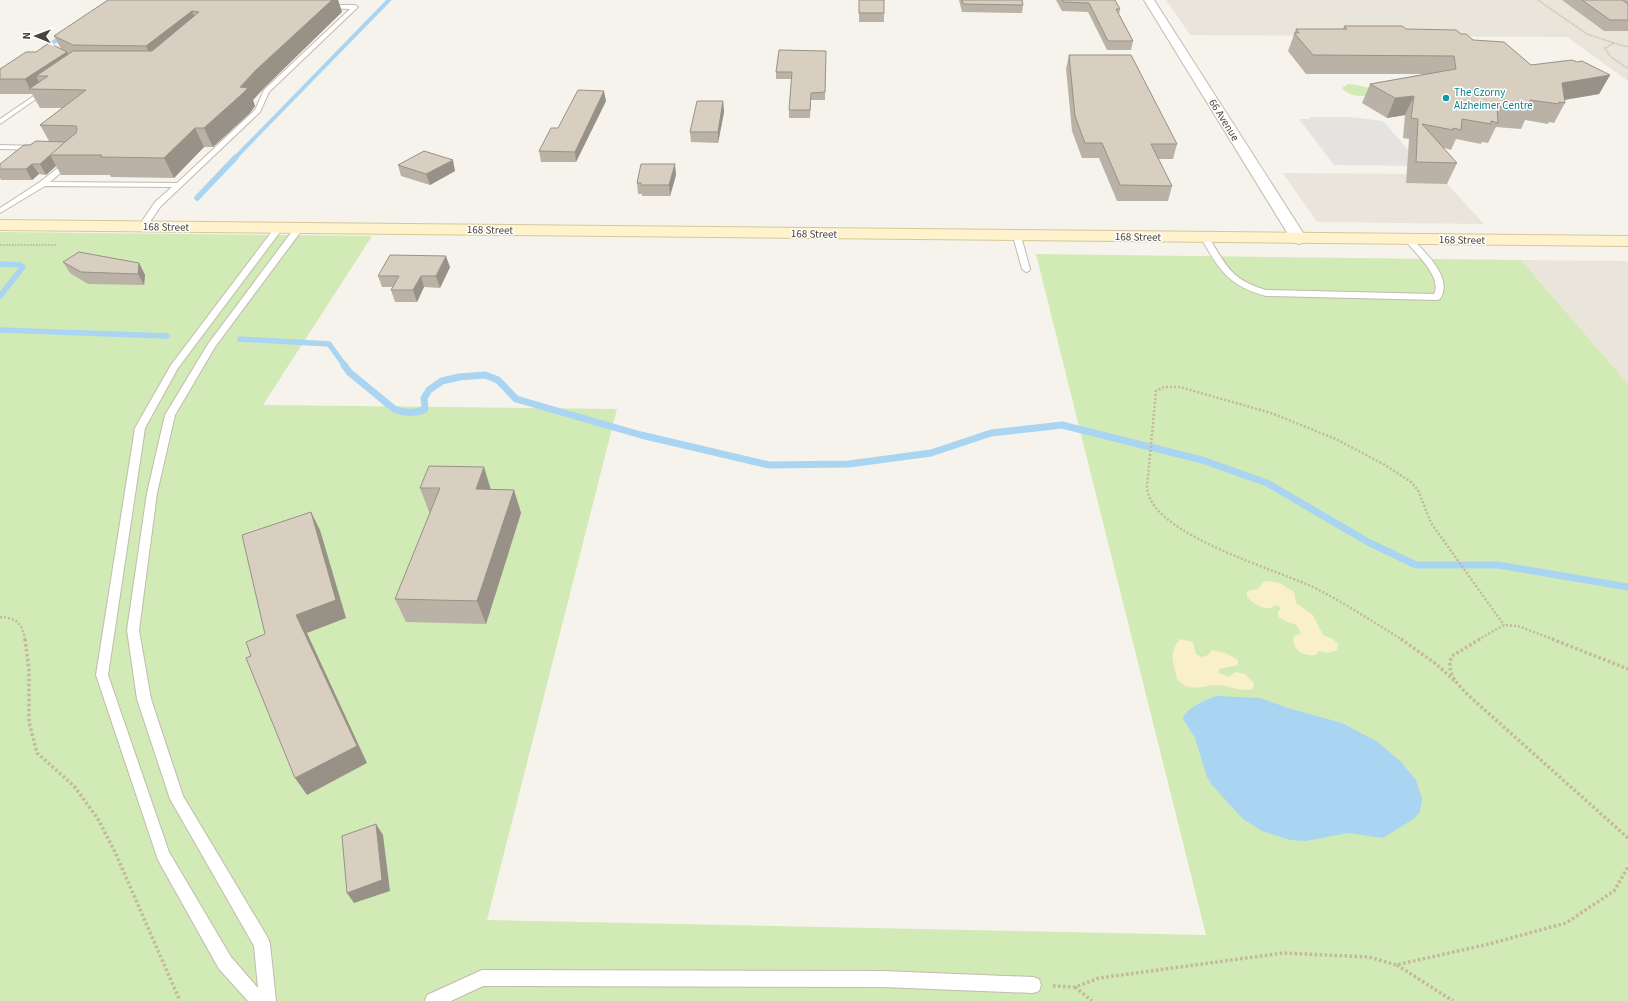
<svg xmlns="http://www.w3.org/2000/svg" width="1628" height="1001" font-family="'Source Sans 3',sans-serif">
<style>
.residential{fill:#eae5da}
.green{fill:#d2eab5}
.sand{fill:#f9efc9}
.parking{fill:#e5e3e0}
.water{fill:#a9d4f2}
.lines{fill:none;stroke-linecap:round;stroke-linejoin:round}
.stream-far2{stroke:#a9d4f2;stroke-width:4}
.stream-far1{stroke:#a9d4f2;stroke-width:5.5}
.stream{stroke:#a9d4f2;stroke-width:7}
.service-casing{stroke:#c2bbae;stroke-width:2}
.minor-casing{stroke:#c2bbae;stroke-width:2}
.secondary-casing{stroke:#d6c79b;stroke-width:2}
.path-far3{stroke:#c4b79f;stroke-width:1.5;stroke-dasharray:1 1;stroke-linecap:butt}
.path-far2{stroke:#c4b79f;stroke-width:2;stroke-dasharray:1.5 1.5;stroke-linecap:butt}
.path-far1{stroke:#c4b79f;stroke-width:2.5;stroke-dasharray:2 2;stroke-linecap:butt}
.path{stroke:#c4b79f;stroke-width:3.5;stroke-dasharray:2.5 2.5;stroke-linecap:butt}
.service{fill:#fff;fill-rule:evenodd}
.minor{fill:#fff;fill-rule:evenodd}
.secondary{fill:#fff3cd;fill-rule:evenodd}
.wall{fill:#bab2a6}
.shaded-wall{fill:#979187}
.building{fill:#d8cfc1;stroke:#979187}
.culture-dot{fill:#0f9aa8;stroke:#fff;stroke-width:1.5}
.labels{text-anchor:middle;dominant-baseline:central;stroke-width:3;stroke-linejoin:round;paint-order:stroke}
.far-culture-label{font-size:11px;fill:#0d838f;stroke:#fff;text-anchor:start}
.far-street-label{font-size:11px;fill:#4b4439;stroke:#fff}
</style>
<rect width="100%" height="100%" fill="#f6f3ec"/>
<g class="residential">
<path d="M 1166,0 L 1628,0 L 1628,81 L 1567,37 L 1190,35 Z"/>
<path d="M 1283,173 L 1438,174 L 1484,224 L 1317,222 Z"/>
<path d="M 1521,260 L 1628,261 L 1628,384 Z"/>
</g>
<g class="green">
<path d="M 1348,84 L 1357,85 L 1369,88 L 1369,95 C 1360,97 1348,96 1342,88 Z"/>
<path d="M 0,232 L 372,236 L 263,405 L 617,409 L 487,920 L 1206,935 L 1036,254 L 1521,260 L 1628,384 L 1628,1001 L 0,1001 Z"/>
</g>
<g class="sand">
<path d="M 1267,581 L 1280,583 L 1294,592 L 1296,603 L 1313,615 L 1323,635 L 1333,639 L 1338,644 L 1337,650 L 1328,653 L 1319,651 L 1316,655 C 1305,657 1293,651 1293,638 L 1296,635 L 1301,634 C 1297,619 1288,626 1278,616 L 1278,611 L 1281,609 L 1279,606 C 1274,604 1275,606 1270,608 C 1263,610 1251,602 1247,597 L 1247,591 L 1258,589 L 1263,582 Z"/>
<path d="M 1180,639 L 1193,642 L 1196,654 L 1201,657 L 1208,655 L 1212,650 L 1226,653 L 1238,660 L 1238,665 L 1219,669 L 1219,673 L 1229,677 L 1235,672 L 1245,674 L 1254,683 L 1253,689 C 1237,692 1233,686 1219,685 C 1207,684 1190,693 1180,682 C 1175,678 1175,668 1173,662 C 1171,655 1175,644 1180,639 Z"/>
</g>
<path class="parking" d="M 1309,117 L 1351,117 L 1383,121 L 1422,166 L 1334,165 L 1299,119 L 1311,119 Z"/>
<path class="water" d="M 1217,696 L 1260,698 L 1291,709 L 1342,723 L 1378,742 L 1401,762 L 1416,780 L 1422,799 L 1420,812 L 1415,818 L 1383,838 L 1348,833 L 1306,841 L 1290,840 L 1262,831 L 1243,819 L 1212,785 L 1207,777 L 1195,738 L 1183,719 C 1183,710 1208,698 1217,696 Z"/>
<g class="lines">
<g class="stream-far2">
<path d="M 43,49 L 63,36"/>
<path d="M 235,158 L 389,0"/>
</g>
<g class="stream-far1">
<path d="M 197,198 L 236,157"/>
<path d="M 0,264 L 20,265 L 23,267 L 0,296"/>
<path d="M 0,330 L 167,336"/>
<path d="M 240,339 L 329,344 L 345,366"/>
</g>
<path class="stream" d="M 344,365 L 349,372 L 394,409 C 404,413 415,414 425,409 L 424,398 L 429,390 L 442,381 L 459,377 L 485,375 L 498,380 L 516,399 L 641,435 L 769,465 L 849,464 L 931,453 L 991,433 L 1062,425 L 1202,460 L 1267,483 L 1368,542 L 1416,565 L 1498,565 L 1628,587"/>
<g class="service-casing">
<g id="service">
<path d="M 323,5 L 355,5 L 358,7 L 269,92 L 260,112 L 161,206 L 145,229 L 138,227 L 155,202 L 172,187 L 45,186 L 0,213 L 0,208 L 40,182 L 69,159 L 72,159 L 72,163 L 50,182 L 177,183 L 255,110 L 264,90 L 350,9 L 325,8 Z"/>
<path d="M 44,89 L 49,90 L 0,124 L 0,119 Z"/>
<path d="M 0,145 L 36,146 L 40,148 L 36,150 L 0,149 Z"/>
<path d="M 276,226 L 283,228 L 178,368 L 145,428 L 108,675 L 169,852 L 231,957 L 258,988 L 254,946 L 170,799 L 137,699 L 127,630 L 147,493 L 165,415 L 208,344 L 296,226 L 302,226 L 302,230 L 215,347 L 175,415 L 157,493 L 139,630 L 151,699 L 183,796 L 268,938 L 270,944 L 276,1001 L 248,1001 L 219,969 L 158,860 L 96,675 L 135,428 L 171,365 Z"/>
<path d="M 1014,234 L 1020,234 L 1021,236 L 1030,269 L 1029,271 L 1026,272 L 1022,269 L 1013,236 Z"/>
<path d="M 1202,236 L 1208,236 C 1226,265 1231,280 1266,290 L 1434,294 C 1443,277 1414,252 1404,239 L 1408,237 L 1411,237 C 1424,252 1454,277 1440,299 L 1437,300 L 1266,296 C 1229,286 1219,270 1201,238 Z"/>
<path d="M 482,970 L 883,971 L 1033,977 L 1039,979 L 1041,985 L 1039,991 L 1033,993 L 883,987 L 483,986 L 451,1001 L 425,1001 L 427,995 Z"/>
</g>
</g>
<g class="minor-casing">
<path id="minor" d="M 1144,0 L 1154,0 L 1307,239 L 1305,242 L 1299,244 L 1293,242 L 1291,239 Z"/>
</g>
<g class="secondary-casing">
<path id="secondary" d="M 0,220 L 1628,236 L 1628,246 L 0,230 Z"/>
</g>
<g class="path-far3">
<path d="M 1538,0 L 1587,34 L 1614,43 L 1605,48 L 1610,56 L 1628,69"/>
<path d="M 1614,43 L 1628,47"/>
</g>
<path class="path-far2" d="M 0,245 L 56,245"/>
<g class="path-far1">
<path d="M 0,617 C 17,618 22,623 25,640"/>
<path d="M 1403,640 C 1376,624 1348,605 1319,590 C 1281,570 1150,536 1147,487 L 1156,391 L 1164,387 L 1180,387 L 1271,413 L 1336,439 L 1385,465 L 1411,482 L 1418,490 L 1431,523 L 1504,625"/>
<path d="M 1478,640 L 1504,625 L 1518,626 L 1555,640"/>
</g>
<g class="path">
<path d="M 25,639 L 29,670 L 29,722 L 37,753 L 74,786 L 98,819 L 115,852 L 180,1001"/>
<path d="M 1401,639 L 1436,664 L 1455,681"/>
<path d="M 1480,639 L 1452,656 C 1445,673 1457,683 1468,695 L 1628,838"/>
<path d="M 1552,639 L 1628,669"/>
<path d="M 1397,965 L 1453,1001"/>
<path d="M 1053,986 L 1075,987 L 1099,978 L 1283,953 L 1369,957 L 1396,965 L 1489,944 L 1566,923 L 1614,891 L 1628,867"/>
<path d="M 1075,987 L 1092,1001"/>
</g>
<use href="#service" class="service"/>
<use href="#minor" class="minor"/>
<use href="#secondary" class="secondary"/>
</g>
<g class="wall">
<path d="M 108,0 L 338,0 L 342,12 L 263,89 L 253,100 L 255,106 L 250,113 L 213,147 L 204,147 L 174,178 L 111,177 L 110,175 L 61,175 L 56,166 L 46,175 L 39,174 L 32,180 L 1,180 L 0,178 L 0,164 L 30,145 L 49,141 L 40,125 L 62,108 L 40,108 L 32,94 L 0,94 L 0,69 L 36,52 L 61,49 L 54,36 Z"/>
<rect x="859" y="0" width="25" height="22"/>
<path d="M 959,0 L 1022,0 L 1023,5 L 1022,13 L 962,12 Z"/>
<path d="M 1056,0 L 1115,0 L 1120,9 L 1119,14 L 1133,41 L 1131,50 L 1107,50 L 1088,12 L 1062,11 Z"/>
<path d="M 1562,0 L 1628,0 L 1628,31 L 1604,31 Z"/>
<path d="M 1344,26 L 1406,29 L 1461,34 L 1473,40 L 1531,65 L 1610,75 L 1599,94 L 1564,100 L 1565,103 L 1554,123 L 1549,122 L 1548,124 L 1525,120 L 1521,129 L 1496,127 L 1488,143 L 1482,142 L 1481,144 L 1456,139 L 1451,150 L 1445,148 L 1444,149 L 1457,163 L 1447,184 L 1406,183 L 1409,139 L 1403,138 L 1405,115 L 1387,118 L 1362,103 L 1370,84 L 1424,74 L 1306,74 L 1288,51 L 1296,29 L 1343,29 Z"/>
<path d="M 826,51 L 825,100 L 811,100 L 810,118 L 789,118 L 789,110 L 792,79 L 776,79 L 776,72 Z"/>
<path d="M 1069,55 L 1177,144 L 1173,159 L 1158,159 L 1172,186 L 1168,201 L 1117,201 L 1099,158 L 1082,158 L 1072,131 L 1066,69 Z"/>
<path d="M 606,101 L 576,162 L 541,162 L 539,151 L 558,128 Z"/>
<path d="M 723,101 L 724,112 L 718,143 L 691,142 L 690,132 Z"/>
<path d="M 398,165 L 455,171 L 430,185 L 401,176 Z"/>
<path d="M 676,175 L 670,196 L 642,196 L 642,194 L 638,194 L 637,183 Z"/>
<path d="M 63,262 L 139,263 L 145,275 L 144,285 L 88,284 L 70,273 Z"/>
<path d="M 450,267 L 440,288 L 424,287 L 417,302 L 395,302 L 391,290 L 393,287 L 382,287 L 378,276 Z"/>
<path d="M 420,488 L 514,490 L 521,513 L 486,624 L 406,622 L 395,599 L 431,512 L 429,512 Z"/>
</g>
<g class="shaded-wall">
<path d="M 332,0 L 338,0 L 342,12 L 263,89 L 253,100 L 255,106 L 250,113 L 213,147 L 204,128 L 256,70 Z"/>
<path d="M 192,11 L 199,28 L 154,63 L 146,46 Z"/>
<path d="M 67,52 L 74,66 L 48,76 L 36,76 L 42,88 L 30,89 L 25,79 Z"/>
<path d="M 1610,75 L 1599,94 L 1552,102 L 1562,83 Z"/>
<path d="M 604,91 L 606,101 L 576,162 L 575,152 Z"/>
<path d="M 1414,96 L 1405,115 L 1387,118 L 1395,98 Z"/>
<path d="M 723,101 L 724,112 L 718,143 L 718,132 Z"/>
<path d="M 195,128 L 204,147 L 174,178 L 164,158 Z"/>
<path d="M 50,155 L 56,166 L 46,175 L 40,164 Z"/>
<path d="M 453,160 L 455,171 L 430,185 L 426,174 Z"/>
<path d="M 32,164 L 39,174 L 32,180 L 26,169 Z"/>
<path d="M 675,164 L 676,175 L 670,196 L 669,185 Z"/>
<path d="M 446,256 L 450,267 L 440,288 L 436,276 Z"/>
<path d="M 139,263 L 145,275 L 144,285 L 138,274 Z"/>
<path d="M 421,276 L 424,287 L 417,302 L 413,290 Z"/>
<path d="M 484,467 L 491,490 L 476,489 Z"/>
<path d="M 514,490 L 521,513 L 486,624 L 477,601 Z"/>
<path d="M 311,512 L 320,530 L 346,618 L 307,633 L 367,763 L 307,795 L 295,778 L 296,615 Z"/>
<path d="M 376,824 L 383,835 L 390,891 L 354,903 L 347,893 Z"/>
</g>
<g class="building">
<path d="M 108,0 L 332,0 L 256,70 L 240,87 L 248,88 L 242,94 L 204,128 L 195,128 L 164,158 L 100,157 L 102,155 L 49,155 L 76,133 L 77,128 L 76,126 L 40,125 L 86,90 L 29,89 L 48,76 L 36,76 L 73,51 L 152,51 L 199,12 L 192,11 L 146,46 L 73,45 L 54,36 Z"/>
<rect x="859" y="0" width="25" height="13"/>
<path d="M 962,0 L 1022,0 L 1023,5 L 963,4 Z"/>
<path d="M 1062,0 L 1115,0 L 1120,9 L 1116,9 L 1133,41 L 1108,41 L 1089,3 L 1063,2 Z"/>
<path d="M 1582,0 L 1622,0 L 1628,4 L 1628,20 L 1610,20 Z"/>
<path d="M 1344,26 L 1402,26 L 1406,29 L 1456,30 L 1461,34 L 1466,34 L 1473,40 L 1504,42 L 1531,65 L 1572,60 L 1577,62 L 1582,61 L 1610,75 L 1562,83 L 1565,103 L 1559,102 L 1559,104 L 1530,100 L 1531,110 L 1497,106 L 1498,123 L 1491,121 L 1491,124 L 1462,119 L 1461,130 L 1453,128 L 1453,130 L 1422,124 L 1457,163 L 1416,162 L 1418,119 L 1411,118 L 1414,96 L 1395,98 L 1370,84 L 1456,69 L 1454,56 L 1313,55 L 1294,33 L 1299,33 L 1296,29 L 1347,29 Z"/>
<path d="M 49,43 L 67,52 L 25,79 L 0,79 L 0,69 L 26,52 L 36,52 Z"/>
<path d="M 779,50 L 826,51 L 825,92 L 811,93 L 810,110 L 789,110 L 792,72 L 776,72 Z"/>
<path d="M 1069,55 L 1131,55 L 1177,144 L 1151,144 L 1172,186 L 1120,185 L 1102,143 L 1085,143 L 1075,116 Z"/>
<path d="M 578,90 L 604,91 L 575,152 L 539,151 L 551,128 L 558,128 Z"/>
<path d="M 697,101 L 723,101 L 718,132 L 690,132 Z"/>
<path d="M 36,141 L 65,142 L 40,164 L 32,164 L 26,169 L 0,169 L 0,164 L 24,145 L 30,145 Z"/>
<path d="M 424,151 L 453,160 L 426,174 L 398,165 Z"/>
<path d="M 641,164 L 675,164 L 669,185 L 641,185 L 641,183 L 637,183 Z"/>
<path d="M 79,252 L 139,263 L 138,274 L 81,272 L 63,262 Z"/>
<path d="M 390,255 L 446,256 L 436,276 L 421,276 L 413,290 L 391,290 L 399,276 L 378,276 Z"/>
<path d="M 429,466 L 484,467 L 476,489 L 514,490 L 477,601 L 395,599 L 440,488 L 420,488 Z"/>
<path d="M 311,512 L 336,600 L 296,615 L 357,746 L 295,778 L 246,658 L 251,656 L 246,642 L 265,634 L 242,535 Z"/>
<path d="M 376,824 L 382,880 L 347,893 L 342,836 Z"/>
</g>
<circle class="culture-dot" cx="1446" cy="98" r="4"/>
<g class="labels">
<g class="far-culture-label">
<text x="1454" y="92">The Czorny<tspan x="1454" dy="13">Alzheimer Centre</tspan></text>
</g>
<g class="far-street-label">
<text transform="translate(1224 120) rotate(58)">66 Avenue</text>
<text transform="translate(166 227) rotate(1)">168 Street</text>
<text transform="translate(490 230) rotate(1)">168 Street</text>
<text transform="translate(814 234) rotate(1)">168 Street</text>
<text transform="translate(1138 237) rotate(1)">168 Street</text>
<text transform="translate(1462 240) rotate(1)">168 Street</text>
</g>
</g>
<g transform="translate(36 36) rotate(271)" stroke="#ffffff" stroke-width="3" paint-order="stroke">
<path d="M0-3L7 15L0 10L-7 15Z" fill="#4b4439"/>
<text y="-6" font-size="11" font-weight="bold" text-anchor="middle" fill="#4b4439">N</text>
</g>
</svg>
